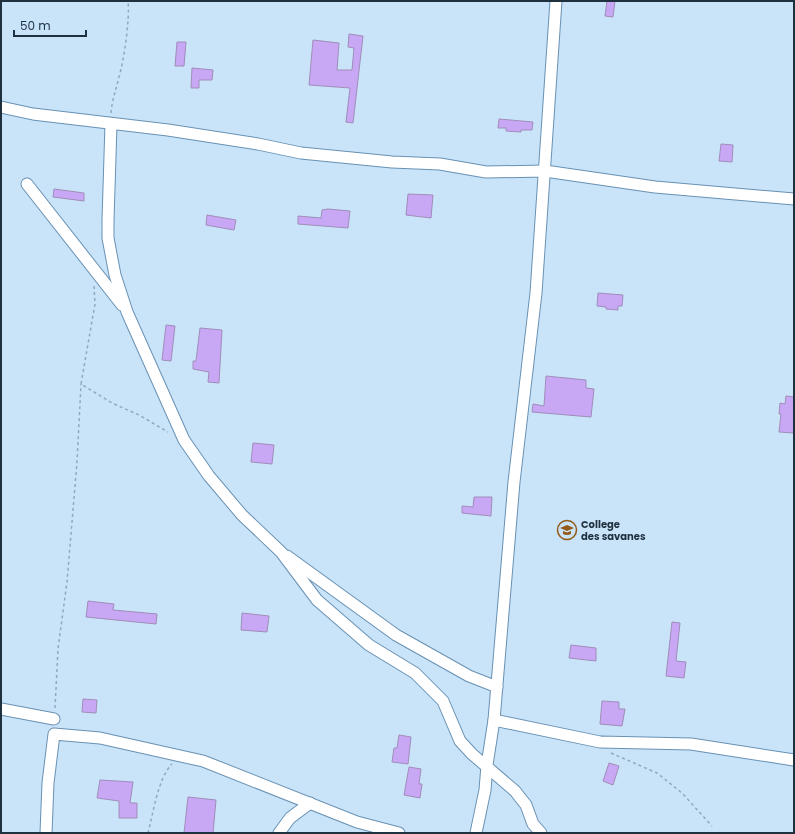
<svg xmlns="http://www.w3.org/2000/svg" width="795" height="834" font-family="Poppins,sans-serif">
<style>
.building{fill:#c8a8f4;stroke:#a08dba}
.lines{fill:none;stroke-linecap:round;stroke-linejoin:round}
.minor-casing{stroke:#6891b3;stroke-width:13}
.path{stroke:#91a8bb;stroke-width:1.5;stroke-dasharray:3 3;stroke-linecap:butt}
.minor{stroke:#fff;stroke-width:11}
.labels{text-anchor:middle;dominant-baseline:central;stroke-width:3.5;stroke-linejoin:round;paint-order:stroke}
.poi-label{font-size:10px;font-weight:bold;fill:#1f313f;stroke:#c9e3f9;text-anchor:start}
</style>
<rect width="100%" height="100%" fill="#c9e3f9"/>
<g class="building">
<path d="M 607,1 L 615,1 L 613,17 L 605,16 Z"/>
<path d="M 349,34 L 363,36 L 353,123 L 346,122 L 350,88 L 309,85 L 313,40 L 339,43 L 337,70 L 352,70 L 354,48 L 348,47 Z"/>
<path d="M 177,42 L 186,42 L 184,66 L 175,66 Z"/>
<path d="M 192,68 L 213,70 L 212,80 L 199,80 L 199,88 L 191,88 Z"/>
<path d="M 499,119 L 533,122 L 532,130 L 521,130 L 521,132 L 506,131 L 506,128 L 498,128 Z"/>
<path d="M 721,144 L 733,145 L 732,162 L 719,161 Z"/>
<path d="M 54,189 L 84,193 L 84,201 L 53,197 Z"/>
<path d="M 408,194 L 433,195 L 431,218 L 406,215 Z"/>
<path d="M 328,209 L 350,211 L 348,228 L 298,224 L 298,216 L 321,218 L 322,210 Z"/>
<path d="M 207,215 L 236,220 L 234,230 L 206,225 Z"/>
<path d="M 598,293 L 623,295 L 622,306 L 618,306 L 618,310 L 606,309 L 606,307 L 597,306 Z"/>
<path d="M 166,325 L 175,326 L 171,361 L 162,360 Z"/>
<path d="M 200,328 L 222,330 L 219,383 L 208,382 L 209,372 L 193,369 L 193,361 L 196,361 Z"/>
<path d="M 546,376 L 586,380 L 586,388 L 594,389 L 591,417 L 532,412 L 533,404 L 544,406 Z"/>
<path d="M 786,396 L 794,397 L 794,433 L 779,432 L 781,414 L 779,414 L 780,403 L 785,404 Z"/>
<path d="M 253,443 L 274,445 L 272,464 L 251,462 Z"/>
<path d="M 474,497 L 492,497 L 491,516 L 462,513 L 462,506 L 473,507 Z"/>
<path d="M 88,601 L 114,604 L 113,610 L 157,614 L 156,624 L 86,617 Z"/>
<path d="M 242,613 L 269,616 L 267,632 L 241,630 Z"/>
<path d="M 672,622 L 680,623 L 676,661 L 686,662 L 684,678 L 666,676 Z"/>
<path d="M 571,645 L 596,648 L 596,661 L 569,658 Z"/>
<path d="M 83,699 L 97,700 L 96,713 L 82,712 Z"/>
<path d="M 602,701 L 619,702 L 619,709 L 625,709 L 622,726 L 600,724 Z"/>
<path d="M 399,735 L 411,737 L 408,764 L 392,762 L 394,748 L 397,748 Z"/>
<path d="M 609,763 L 619,766 L 613,785 L 603,781 Z"/>
<path d="M 409,767 L 421,769 L 419,784 L 422,784 L 420,798 L 404,795 Z"/>
<path d="M 100,780 L 133,782 L 130,803 L 137,803 L 137,818 L 119,818 L 119,801 L 97,798 Z"/>
<path d="M 188,797 L 216,800 L 213,833 L 184,833 Z"/>
</g>
<g class="lines">
<g class="minor-casing">
<g id="minor">
<path d="M 1,107 L 33,114 L 168,130 L 258,144 L 301,153 L 392,162 L 440,164 L 486,172 L 545,171 L 655,187 L 794,199"/>
<path d="M 111,124 L 108,220 L 108,238 L 115,275 L 127,312 L 184,440 L 209,476 L 242,515 L 281,552 L 317,600 L 369,645 L 415,673 L 443,701 L 460,741 L 472,754 L 515,791 L 526,805 L 533,824 L 541,833"/>
<path d="M 27,184 L 122,305"/>
<path d="M 287,556 L 396,635 L 469,676 L 497,687"/>
<path d="M 1,709 L 54,719"/>
<path d="M 494,720 L 600,742 L 691,744 L 794,760"/>
<path d="M 46,833 L 48,783 L 54,734 L 100,738 L 203,761 L 357,822 L 399,833"/>
<path d="M 279,833 L 290,818 L 310,803"/>
<path d="M 476,833 L 485,790 L 487,765 L 494,720 L 514,482 L 536,293 L 556,1"/>
</g>
</g>
<g class="path">
<path d="M 111,113 C 112,100 116,90 119,77 C 124,60 130,19 128,1"/>
<path d="M 94,286 L 95,304 L 81,384 L 112,403 L 139,415 L 168,432"/>
<path d="M 55,708 L 58,649 L 67,582 L 77,462 L 81,384"/>
<path d="M 611,753 L 657,773 L 682,793 L 712,826"/>
<path d="M 148,833 C 153,814 158,778 172,764"/>
</g>
<use href="#minor" class="minor"/>
</g>
<defs>
<g id="university-ring" transform="scale(1)"><circle r="9.5" fill="#c9e3f9" stroke="#945a18" stroke-width="1.5"/><path d="M0-5L7-2L0 1L-7-2ZM-4 1L0 2.5L4 1V4Q0 6-4 4Z" fill="#945a18"/></g>
</defs>
<g fill-rule="evenodd">
<use href="#university-ring" x="567" y="530"/>
</g>
<g class="labels">
<g class="poi-label">
<text x="581" y="524">College<tspan x="581" dy="12">des savanes</tspan></text>
</g>
</g>
<rect width="795" height="834" fill="none" stroke="#1f313f" stroke-width="4"/>
<path d="M14 30v6h72v-6" fill="none" stroke="#1f313f" stroke-width="2"/>
<text x="20" y="30" font-size="12" fill="#1f313f" stroke="#c9e3f9" stroke-width="3" paint-order="stroke">50 m</text>
</svg>
